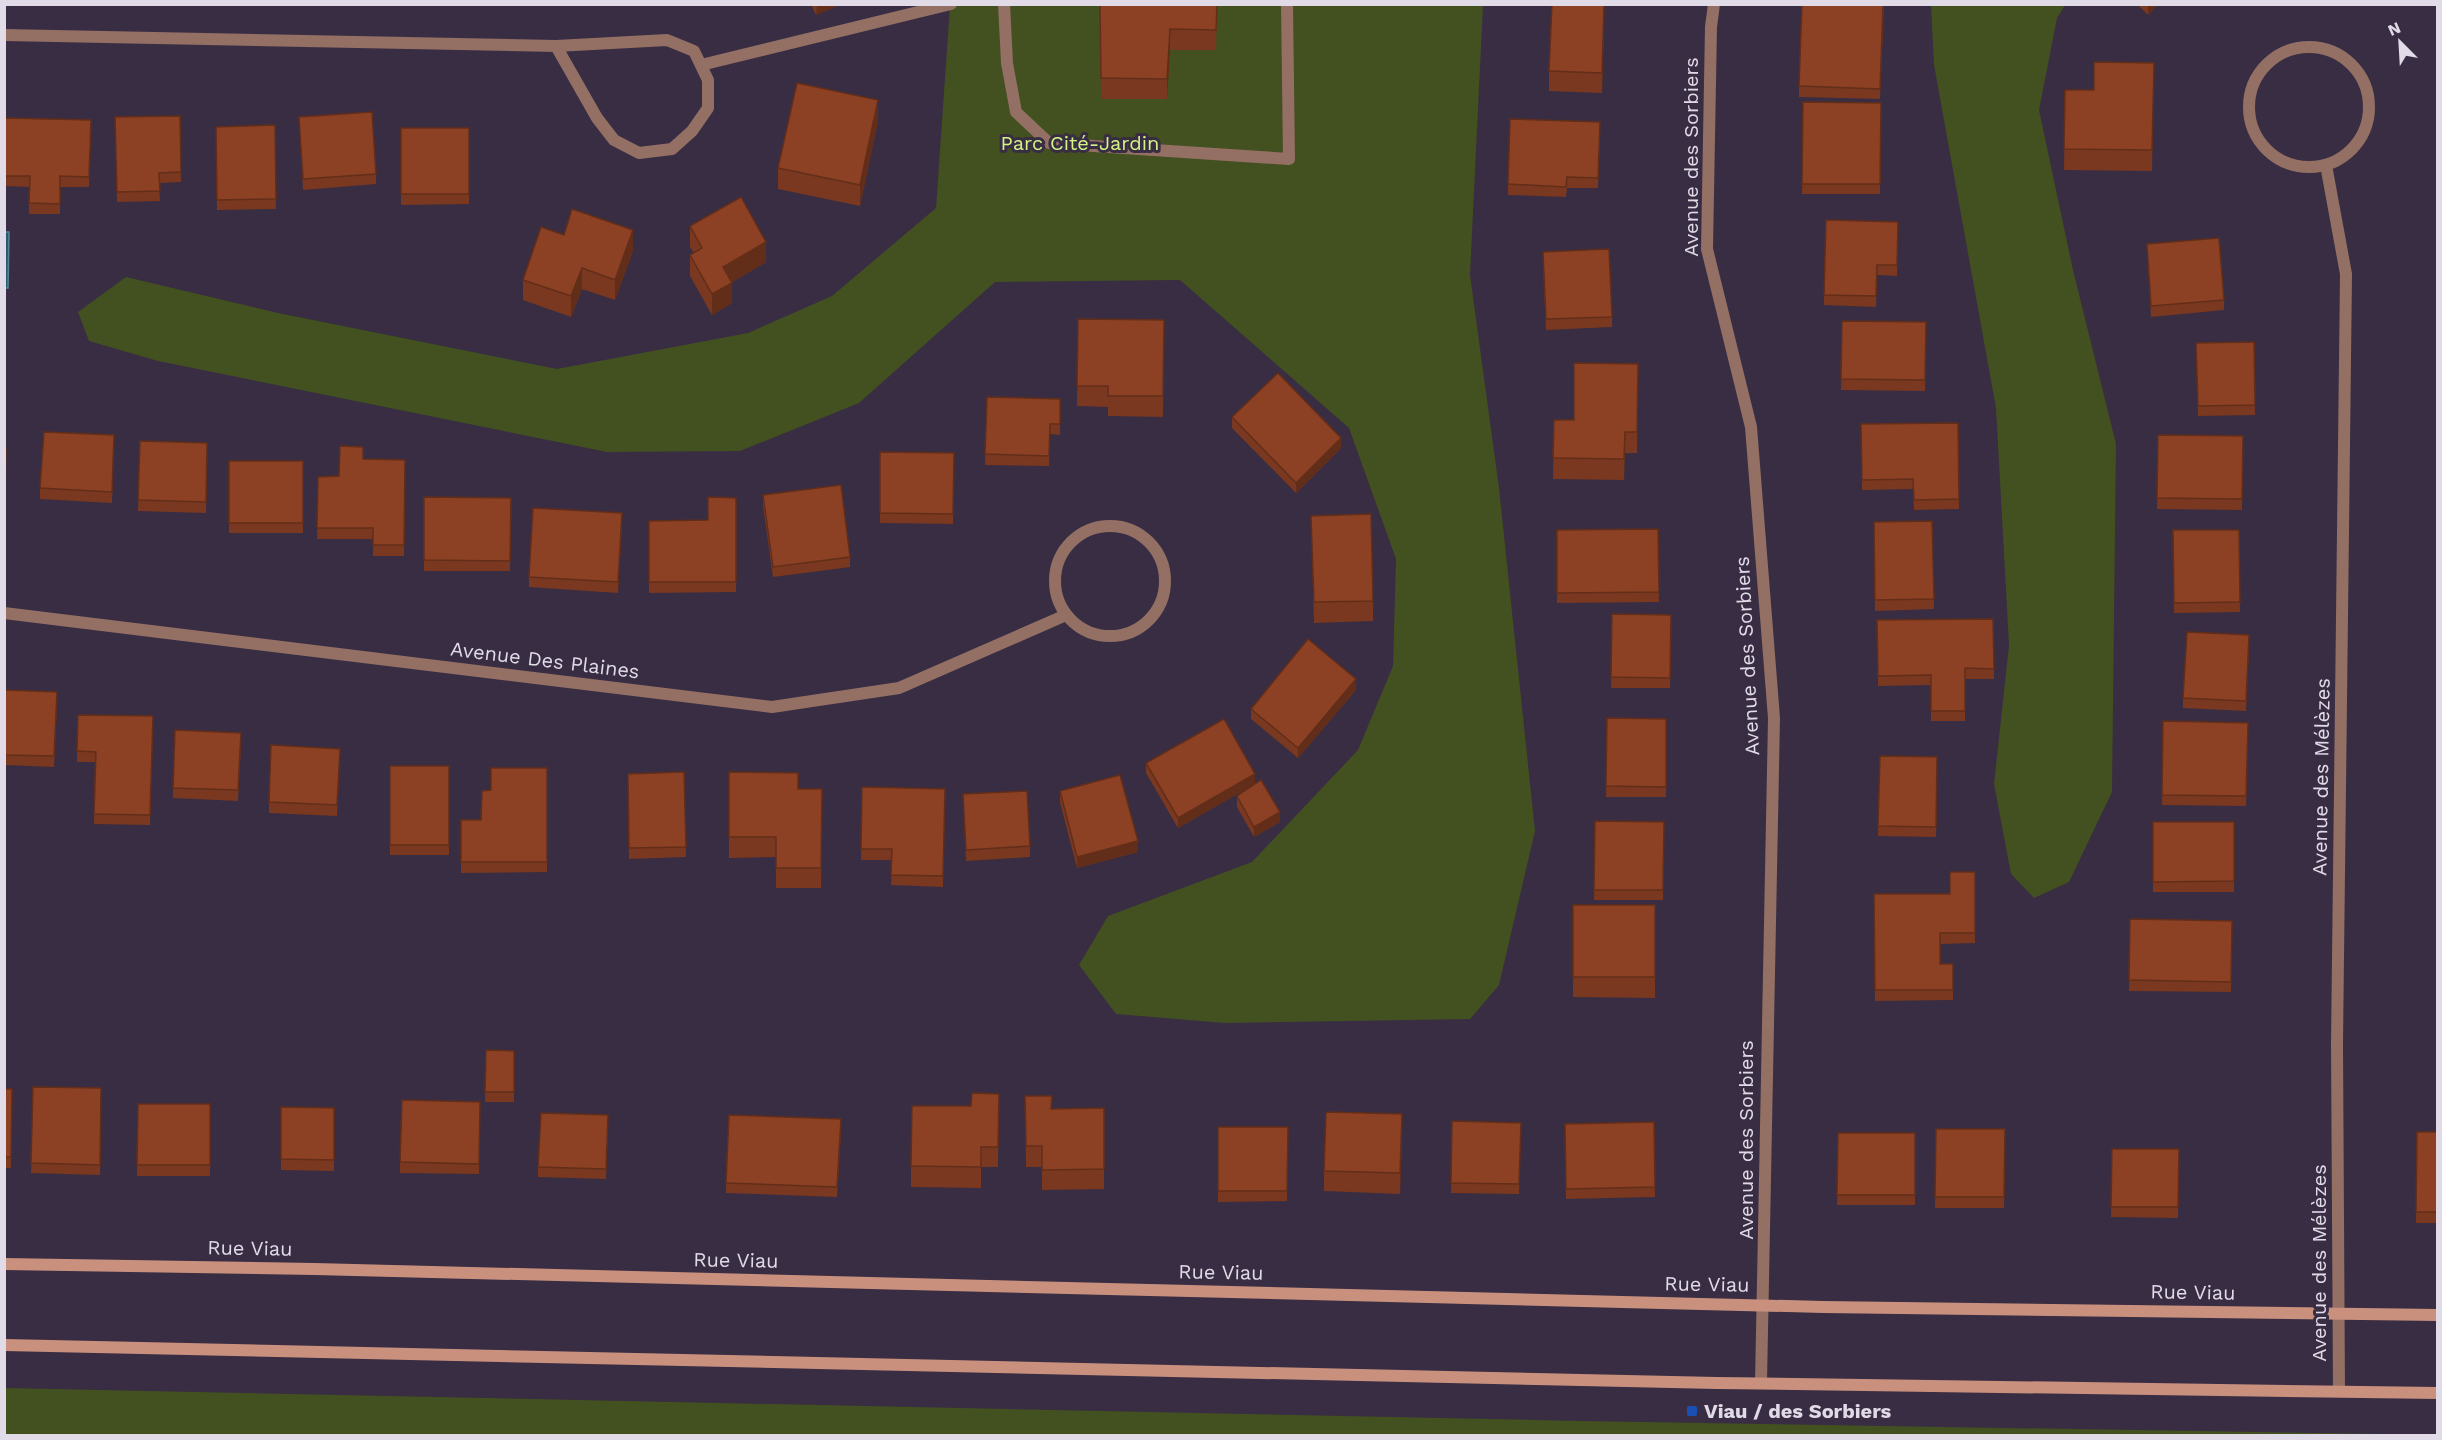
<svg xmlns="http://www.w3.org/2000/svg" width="2442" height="1440" font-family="'Work Sans',sans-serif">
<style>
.green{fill:#435020}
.water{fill:#235d70;stroke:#5c8394;stroke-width:1.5}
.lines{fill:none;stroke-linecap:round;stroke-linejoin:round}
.service{stroke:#936f64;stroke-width:12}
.minor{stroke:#936f64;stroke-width:12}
.secondary{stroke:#ca907e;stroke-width:12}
.wall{fill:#79381f}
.shaded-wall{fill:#632e19}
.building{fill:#8d4124;stroke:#632e19;stroke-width:1.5}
.transit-dot{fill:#1a4fb4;stroke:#382d43;stroke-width:2}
.labels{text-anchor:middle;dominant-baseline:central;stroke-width:6;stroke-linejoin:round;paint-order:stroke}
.park-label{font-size:20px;fill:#d4f385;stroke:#382d43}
.street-label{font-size:20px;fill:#e1dbe8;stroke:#382d43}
.poi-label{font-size:20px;font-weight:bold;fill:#e1dbe8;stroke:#382d43;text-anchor:start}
</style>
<rect width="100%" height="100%" fill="#382d43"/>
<g class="green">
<path d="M 950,5 L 1483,5 L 1470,275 L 1499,488 L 1535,831 L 1499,985 L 1470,1019 L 1225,1023 L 1116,1014 L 1079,965 L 1108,916 L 1252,862 L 1358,750 L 1393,666 L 1396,559 L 1349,428 L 1180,280 L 995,282 L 859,403 L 740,451 L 607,452 L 158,361 L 89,341 L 78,312 L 126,277 L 278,313 L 557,369 L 748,333 L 832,296 L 936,208 Z"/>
<path d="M 1931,5 L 2065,5 L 2057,18 L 2039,110 L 2073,270 L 2116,444 L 2112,792 L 2069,882 L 2034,898 L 2011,874 L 1994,784 L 2009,645 L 1996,408 L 1934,65 Z"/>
<path d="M 4,1388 L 1581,1421 L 2438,1435 L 5,1436 Z"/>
</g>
<path class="water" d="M 5,232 L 9,232 L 8,288 L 5,288 Z"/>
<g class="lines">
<g class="service">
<path d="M 1004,4 L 1007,63 L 1016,112 L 1049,143 L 1289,159 L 1287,4"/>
<path d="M 701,65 L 951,4"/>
</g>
<g class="minor">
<path d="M 1714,4 L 1711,27 L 1707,249 L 1751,427 L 1774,718 L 1761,1383"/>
<path d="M 4,35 L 556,46 L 667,40 L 694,51 L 708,80 L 708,108 L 692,131 L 672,149 L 639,153 L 614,140 L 597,118 L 556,46"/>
<circle cx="2309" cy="107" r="60"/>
<path d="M 2326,165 L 2346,274 L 2337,1044 L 2339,1391"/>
<circle cx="1110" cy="581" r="55"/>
<path d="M 4,613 L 772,707 L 899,688 L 1066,615"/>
</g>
<g class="secondary">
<path d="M 4,1264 L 315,1269 L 1823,1307 L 2438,1315"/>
<path d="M 4,1345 L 1717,1383 L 2438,1393"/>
</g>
</g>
<g class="wall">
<path d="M 811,4 L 841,4 L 816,15 Z"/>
<path d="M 1100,4 L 1217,4 L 1216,50 L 1170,50 L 1167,99 L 1101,99 Z"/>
<path d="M 1884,4 L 1880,99 L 1799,97 L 1799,86 Z"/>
<path d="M 2137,4 L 2158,4 L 2148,15 Z"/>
<path d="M 1604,24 L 1602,93 L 1549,91 L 1549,71 Z"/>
<path d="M 2154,63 L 2152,171 L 2064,170 L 2065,90 L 2094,90 Z"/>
<path d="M 1803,102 L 1881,103 L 1880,194 L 1802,194 Z"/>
<path d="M 180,116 L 181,182 L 159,183 L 160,201 L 117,202 L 115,117 Z"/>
<path d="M 299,117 L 376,174 L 376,184 L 303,190 Z"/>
<path d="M 4,118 L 91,120 L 89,187 L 60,187 L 60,214 L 29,214 L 29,187 L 4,186 Z"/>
<path d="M 878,121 L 860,206 L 778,189 L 778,168 Z"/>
<path d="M 275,125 L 276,209 L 217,210 L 216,127 Z"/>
<path d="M 401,128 L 469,128 L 469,204 L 401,205 Z"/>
<path d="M 1600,132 L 1598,188 L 1567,188 L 1566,197 L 1508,195 L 1508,184 Z"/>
<path d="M 1898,222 L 1897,276 L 1877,275 L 1876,307 L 1824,305 L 1824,295 Z"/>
<path d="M 690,226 L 766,262 L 732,282 L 732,303 L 712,315 L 690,276 L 690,255 L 694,253 L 690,247 Z"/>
<path d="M 564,235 L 633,251 L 615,300 L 582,289 L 571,317 L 523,300 L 523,280 Z"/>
<path d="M 2147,244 L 2224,300 L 2224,310 L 2151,317 Z"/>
<path d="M 1543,262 L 1612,317 L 1612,327 L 1546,330 Z"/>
<path d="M 1078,319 L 1164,320 L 1163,417 L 1108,416 L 1108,407 L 1077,406 Z"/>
<path d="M 1842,321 L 1926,322 L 1925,391 L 1841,390 Z"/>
<path d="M 2254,342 L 2255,415 L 2198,416 L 2196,343 Z"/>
<path d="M 1638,364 L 1637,453 L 1625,453 L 1624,480 L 1553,479 L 1554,420 L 1574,420 Z"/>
<path d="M 987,397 L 1060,399 L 1060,435 L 1050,434 L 1049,466 L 985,465 Z"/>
<path d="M 1232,417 L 1341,448 L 1296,493 L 1232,428 Z"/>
<path d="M 1958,423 L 1959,509 L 1914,510 L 1913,489 L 1862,490 L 1861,424 Z"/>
<path d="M 114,435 L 112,503 L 40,499 L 40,488 Z"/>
<path d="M 2158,435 L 2243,436 L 2242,510 L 2157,509 Z"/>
<path d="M 140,441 L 207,443 L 206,513 L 138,511 Z"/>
<path d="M 880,452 L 954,453 L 953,524 L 880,523 Z"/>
<path d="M 363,459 L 405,460 L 404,556 L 373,556 L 373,539 L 317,539 L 318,477 L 339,476 Z"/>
<rect x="229" y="461" width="74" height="72"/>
<path d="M 763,495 L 850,557 L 850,567 L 773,577 L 763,506 Z"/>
<path d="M 424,497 L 511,498 L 510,571 L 424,571 Z"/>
<path d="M 736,498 L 736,592 L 649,593 L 649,521 L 708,520 Z"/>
<path d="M 1311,516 L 1373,601 L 1373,621 L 1314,623 Z"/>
<path d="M 1932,521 L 1934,609 L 1875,611 L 1874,522 Z"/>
<path d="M 622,523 L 618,593 L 529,587 L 529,577 Z"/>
<path d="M 1658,529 L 1659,602 L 1557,603 L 1557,530 Z"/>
<path d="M 2173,530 L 2239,530 L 2240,612 L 2174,613 Z"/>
<path d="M 1612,614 L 1671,615 L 1670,688 L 1611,688 Z"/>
<path d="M 1993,619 L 1994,679 L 1965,679 L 1965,721 L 1931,721 L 1931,685 L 1878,686 L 1877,620 Z"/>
<path d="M 2249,645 L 2246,711 L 2183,708 L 2183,698 Z"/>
<path d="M 4,690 L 57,703 L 54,767 L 4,765 Z"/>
<path d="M 1356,690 L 1298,758 L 1251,719 L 1251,709 Z"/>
<path d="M 78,715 L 153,716 L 150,825 L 94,824 L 95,762 L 77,762 Z"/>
<path d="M 1607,718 L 1666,719 L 1666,797 L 1606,797 Z"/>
<path d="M 2163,721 L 2248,723 L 2246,806 L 2162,805 Z"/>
<path d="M 241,743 L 238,801 L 173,798 L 173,788 Z"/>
<path d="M 340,749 L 337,816 L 269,813 L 269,802 Z"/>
<path d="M 1880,756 L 1937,757 L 1936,837 L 1878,836 Z"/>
<path d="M 1146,763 L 1255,784 L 1280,822 L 1254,837 L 1237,807 L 1237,796 L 1253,785 L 1178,828 L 1146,773 Z"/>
<rect x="390" y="766" width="59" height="89"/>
<path d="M 547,768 L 547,872 L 461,873 L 461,820 L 481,820 Z"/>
<path d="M 684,772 L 686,857 L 629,859 L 628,774 Z"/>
<path d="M 729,772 L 798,789 L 822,789 L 821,888 L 776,888 L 776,857 L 729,858 Z"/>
<path d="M 862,787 L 945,789 L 943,887 L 891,885 L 892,860 L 861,860 Z"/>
<path d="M 1060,791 L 1138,852 L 1077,868 L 1060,802 Z"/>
<path d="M 963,794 L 1030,846 L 1030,857 L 966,861 Z"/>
<path d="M 1595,821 L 1664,822 L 1663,900 L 1594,900 Z"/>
<rect x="2153" y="822" width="81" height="70"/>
<path d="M 1975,872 L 1975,943 L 1940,944 L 1940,964 L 1953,964 L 1953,1000 L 1875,1001 L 1874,894 L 1950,894 Z"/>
<path d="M 1573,905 L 1655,905 L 1655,998 L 1573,997 Z"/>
<path d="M 2130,919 L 2232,921 L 2231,992 L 2129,991 Z"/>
<path d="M 486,1050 L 514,1051 L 514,1102 L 485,1102 Z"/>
<path d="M 33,1087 L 101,1088 L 100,1175 L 31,1173 Z"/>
<path d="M 4,1089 L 12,1089 L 11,1168 L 4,1168 Z"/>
<path d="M 999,1094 L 998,1167 L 981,1167 L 981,1188 L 911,1187 L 911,1166 L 971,1106 Z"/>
<path d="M 1025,1096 L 1051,1109 L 1104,1108 L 1104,1189 L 1042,1190 L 1042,1167 L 1026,1167 Z"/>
<path d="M 480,1102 L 479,1174 L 400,1173 L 400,1162 Z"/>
<path d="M 138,1104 L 210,1104 L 210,1176 L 137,1176 Z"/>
<path d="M 281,1107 L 334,1108 L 334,1171 L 281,1170 Z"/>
<path d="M 1452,1121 L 1521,1123 L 1519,1194 L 1451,1193 Z"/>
<path d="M 1654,1122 L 1655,1197 L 1566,1199 L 1565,1124 Z"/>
<path d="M 608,1126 L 606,1179 L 538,1177 L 538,1167 Z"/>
<path d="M 1218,1127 L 1288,1127 L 1287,1201 L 1218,1202 Z"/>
<path d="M 1936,1129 L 2005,1129 L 2004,1208 L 1935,1208 Z"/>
<path d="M 841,1130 L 837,1197 L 726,1193 L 726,1183 Z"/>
<path d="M 2417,1132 L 2438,1132 L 2438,1223 L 2416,1223 Z"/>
<path d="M 1838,1133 L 1915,1133 L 1915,1205 L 1837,1205 Z"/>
<path d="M 1402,1135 L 1400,1194 L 1324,1191 L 1324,1171 Z"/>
<path d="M 2112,1149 L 2179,1149 L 2178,1218 L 2111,1217 Z"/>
</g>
<g class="shaded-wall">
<path d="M 817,4 L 841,4 L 816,15 Z"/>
<path d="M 1604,4 L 1604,24 L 1602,93 L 1602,73 Z"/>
<path d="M 2158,4 L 2148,15 L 2148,5 Z"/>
<path d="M 1170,29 L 1170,50 L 1167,99 L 1167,79 Z"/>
<path d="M 878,100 L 878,121 L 860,206 L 860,185 Z"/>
<path d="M 633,230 L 633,251 L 615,300 L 615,280 Z"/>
<path d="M 766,242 L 766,262 L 723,287 L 723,267 Z"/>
<path d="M 582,268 L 582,289 L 571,317 L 571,296 Z"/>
<path d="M 732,283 L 732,303 L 712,315 L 712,294 Z"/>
<path d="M 1341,438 L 1341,448 L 1296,493 L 1296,483 Z"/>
<path d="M 622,513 L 622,523 L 618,593 L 618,582 Z"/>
<path d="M 1356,679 L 1356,690 L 1298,758 L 1298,748 Z"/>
<path d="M 1255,774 L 1255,784 L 1178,828 L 1178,818 Z"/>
<path d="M 1280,812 L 1280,822 L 1254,837 L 1254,827 Z"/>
<path d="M 1138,841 L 1138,852 L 1077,868 L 1077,857 Z"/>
<path d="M 1402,1114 L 1402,1135 L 1400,1194 L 1400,1173 Z"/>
</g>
<g class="building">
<path d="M 1100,4 L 1217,4 L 1216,30 L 1170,29 L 1167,79 L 1101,78 Z"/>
<path d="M 1552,4 L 1604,4 L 1602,73 L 1549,71 Z"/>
<path d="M 1802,4 L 1883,4 L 1880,89 L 1799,86 Z"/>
<path d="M 2094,62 L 2154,63 L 2152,150 L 2064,149 L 2065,90 L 2094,90 Z"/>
<path d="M 797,83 L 878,100 L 860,185 L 778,168 Z"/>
<path d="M 1803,102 L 1881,103 L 1880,184 L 1802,184 Z"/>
<path d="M 372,112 L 376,174 L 303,179 L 299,117 Z"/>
<path d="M 180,116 L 181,172 L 159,173 L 160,191 L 117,192 L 115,117 Z"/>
<path d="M 4,118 L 91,120 L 89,177 L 60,176 L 60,204 L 29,203 L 30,176 L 4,176 Z"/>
<path d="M 1510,119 L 1600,122 L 1598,178 L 1567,177 L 1566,187 L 1508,184 Z"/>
<path d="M 275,125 L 276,199 L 217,200 L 216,127 Z"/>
<rect x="401" y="128" width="68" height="66"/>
<path d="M 741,197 L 766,242 L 723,267 L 732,283 L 712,294 L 690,255 L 702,248 L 690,226 Z"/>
<path d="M 572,209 L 633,230 L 615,280 L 582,268 L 571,296 L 523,280 L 541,227 L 564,235 Z"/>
<path d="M 1826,220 L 1898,222 L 1897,265 L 1877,265 L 1876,296 L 1824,295 Z"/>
<path d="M 2219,238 L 2224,300 L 2151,306 L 2147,244 Z"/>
<path d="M 1609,249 L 1612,317 L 1546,319 L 1543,252 Z"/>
<path d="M 1078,319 L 1164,320 L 1163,396 L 1108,396 L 1108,386 L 1077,386 Z"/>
<path d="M 1842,321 L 1926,322 L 1925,380 L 1841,379 Z"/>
<path d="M 2254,342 L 2255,405 L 2198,406 L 2196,343 Z"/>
<path d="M 1574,363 L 1638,364 L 1637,432 L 1625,432 L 1624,459 L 1553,458 L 1554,420 L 1574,420 Z"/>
<path d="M 1278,373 L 1341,438 L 1296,483 L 1232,417 Z"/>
<path d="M 987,397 L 1060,399 L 1060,424 L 1050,424 L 1049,456 L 985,454 Z"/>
<path d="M 1958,423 L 1959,499 L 1914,500 L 1913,479 L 1862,480 L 1861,424 Z"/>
<path d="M 44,432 L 114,435 L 112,492 L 40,488 Z"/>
<path d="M 2158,435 L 2243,436 L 2242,499 L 2157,498 Z"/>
<path d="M 140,441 L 207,443 L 206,502 L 138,500 Z"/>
<path d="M 340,446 L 363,447 L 363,459 L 405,460 L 404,545 L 373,545 L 373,528 L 317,528 L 318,477 L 339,476 Z"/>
<path d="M 4,448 L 6,448 L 5,492 L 4,492 Z"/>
<path d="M 880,452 L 954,453 L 953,514 L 880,513 Z"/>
<rect x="229" y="461" width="74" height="62"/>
<path d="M 841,485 L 850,557 L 773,567 L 763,495 Z"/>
<path d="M 424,497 L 511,498 L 510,561 L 424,560 Z"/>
<path d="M 708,497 L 736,498 L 736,582 L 649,582 L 649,521 L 708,520 Z"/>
<path d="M 533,508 L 622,513 L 618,582 L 529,577 Z"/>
<path d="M 1371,514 L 1373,601 L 1314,602 L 1311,516 Z"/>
<path d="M 1932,521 L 1934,599 L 1875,600 L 1874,522 Z"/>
<path d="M 1658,529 L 1659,592 L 1557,593 L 1557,530 Z"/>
<path d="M 2173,530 L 2239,530 L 2240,602 L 2174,603 Z"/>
<path d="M 1612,614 L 1671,615 L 1670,678 L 1611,677 Z"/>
<path d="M 1993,619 L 1994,669 L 1965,668 L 1965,711 L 1931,711 L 1931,675 L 1878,676 L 1877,620 Z"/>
<path d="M 2187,632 L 2249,635 L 2246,701 L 2183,698 Z"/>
<path d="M 1308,639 L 1356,679 L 1298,748 L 1251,709 Z"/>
<path d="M 4,690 L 57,692 L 54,756 L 4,755 Z"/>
<path d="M 78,715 L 153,716 L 150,815 L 94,814 L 96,752 L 77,751 Z"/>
<path d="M 1607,718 L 1666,719 L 1666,787 L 1606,786 Z"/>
<path d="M 1224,719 L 1255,774 L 1178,818 L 1146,763 Z"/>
<path d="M 2163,721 L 2248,723 L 2246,796 L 2162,795 Z"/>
<path d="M 175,730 L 241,733 L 238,790 L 173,788 Z"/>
<path d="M 271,745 L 340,749 L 337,805 L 269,802 Z"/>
<path d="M 1880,756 L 1937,757 L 1936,827 L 1878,826 Z"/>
<rect x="390" y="766" width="59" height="79"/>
<path d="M 491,768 L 547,768 L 547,862 L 461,862 L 461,820 L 481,820 L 482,791 L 491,790 Z"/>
<path d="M 684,772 L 686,847 L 629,848 L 628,774 Z"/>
<path d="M 729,772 L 798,773 L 798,789 L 822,789 L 821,868 L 776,868 L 776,837 L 729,837 Z"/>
<path d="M 1120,775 L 1138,841 L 1077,857 L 1060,791 Z"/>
<path d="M 1261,780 L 1280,812 L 1254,827 L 1237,796 Z"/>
<path d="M 862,787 L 945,789 L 943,876 L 891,875 L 892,849 L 861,849 Z"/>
<path d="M 1027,791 L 1030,846 L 966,850 L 963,794 Z"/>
<path d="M 1595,821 L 1664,822 L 1663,890 L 1594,890 Z"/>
<path d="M 2153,822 L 2234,822 L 2234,881 L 2153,882 Z"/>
<path d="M 1950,872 L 1975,872 L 1975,933 L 1940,933 L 1940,964 L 1953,964 L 1953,990 L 1875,990 L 1874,894 L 1950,894 Z"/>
<rect x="1573" y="905" width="82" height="72"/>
<path d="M 2130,919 L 2232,921 L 2231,982 L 2129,980 Z"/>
<path d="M 486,1050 L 514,1051 L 514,1092 L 485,1092 Z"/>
<path d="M 33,1087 L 101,1088 L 100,1165 L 31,1163 Z"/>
<path d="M 4,1089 L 12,1089 L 11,1157 L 4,1157 Z"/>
<path d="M 972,1093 L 999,1094 L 998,1147 L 981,1147 L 981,1167 L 911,1166 L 912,1106 L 971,1106 Z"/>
<path d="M 1025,1096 L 1052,1096 L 1051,1109 L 1104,1108 L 1104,1169 L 1042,1170 L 1042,1146 L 1026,1146 Z"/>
<path d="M 402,1100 L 480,1102 L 479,1164 L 400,1162 Z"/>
<path d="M 138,1104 L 210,1104 L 210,1165 L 137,1165 Z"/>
<path d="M 281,1107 L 334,1108 L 334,1160 L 281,1159 Z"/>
<path d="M 1326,1112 L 1402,1114 L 1400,1173 L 1324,1171 Z"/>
<path d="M 541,1113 L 608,1115 L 606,1169 L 538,1167 Z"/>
<path d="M 729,1115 L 841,1119 L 837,1187 L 726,1183 Z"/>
<path d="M 1452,1121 L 1521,1123 L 1519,1184 L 1451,1183 Z"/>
<path d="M 1654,1122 L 1655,1187 L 1566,1189 L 1565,1124 Z"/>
<path d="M 1218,1127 L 1288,1127 L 1287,1191 L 1218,1191 Z"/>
<path d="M 1936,1129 L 2005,1129 L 2004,1197 L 1935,1197 Z"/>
<path d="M 2417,1132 L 2438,1132 L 2438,1212 L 2416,1212 Z"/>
<path d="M 1838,1133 L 1915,1133 L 1915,1195 L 1837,1195 Z"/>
<path d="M 2112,1149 L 2179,1149 L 2178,1207 L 2111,1207 Z"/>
</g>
<rect class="transit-dot" x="1686" y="1405" width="12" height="12" rx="3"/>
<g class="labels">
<g class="park-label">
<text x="1080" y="143">Parc Cité-Jardin</text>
</g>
<g class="street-label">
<text transform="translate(1691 157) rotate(-90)">Avenue des Sorbiers</text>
<text transform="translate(1747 656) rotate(-93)">Avenue des Sorbiers</text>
<text transform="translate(545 660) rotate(7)">Avenue Des Plaines</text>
<text transform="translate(2321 777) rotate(-89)">Avenue des Mélèzes</text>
<text transform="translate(1746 1140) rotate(-90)">Avenue des Sorbiers</text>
<text transform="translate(250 1248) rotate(1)">Rue Viau</text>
<text transform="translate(736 1260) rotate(1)">Rue Viau</text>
<text transform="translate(2319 1263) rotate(-90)">Avenue des Mélèzes</text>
<text transform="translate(1221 1272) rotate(1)">Rue Viau</text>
<text transform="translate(1707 1284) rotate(1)">Rue Viau</text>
<text transform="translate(2193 1292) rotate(1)">Rue Viau</text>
</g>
<g class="poi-label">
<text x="1704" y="1411">Viau / des Sorbiers</text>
</g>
</g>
<rect width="2442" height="1440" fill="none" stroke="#e1dbe8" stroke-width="12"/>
<g transform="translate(2400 42) rotate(336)" stroke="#382d43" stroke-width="4.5" paint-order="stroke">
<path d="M0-4.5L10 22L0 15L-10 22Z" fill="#e1dbe8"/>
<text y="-9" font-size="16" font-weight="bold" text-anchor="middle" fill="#e1dbe8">N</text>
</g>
</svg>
